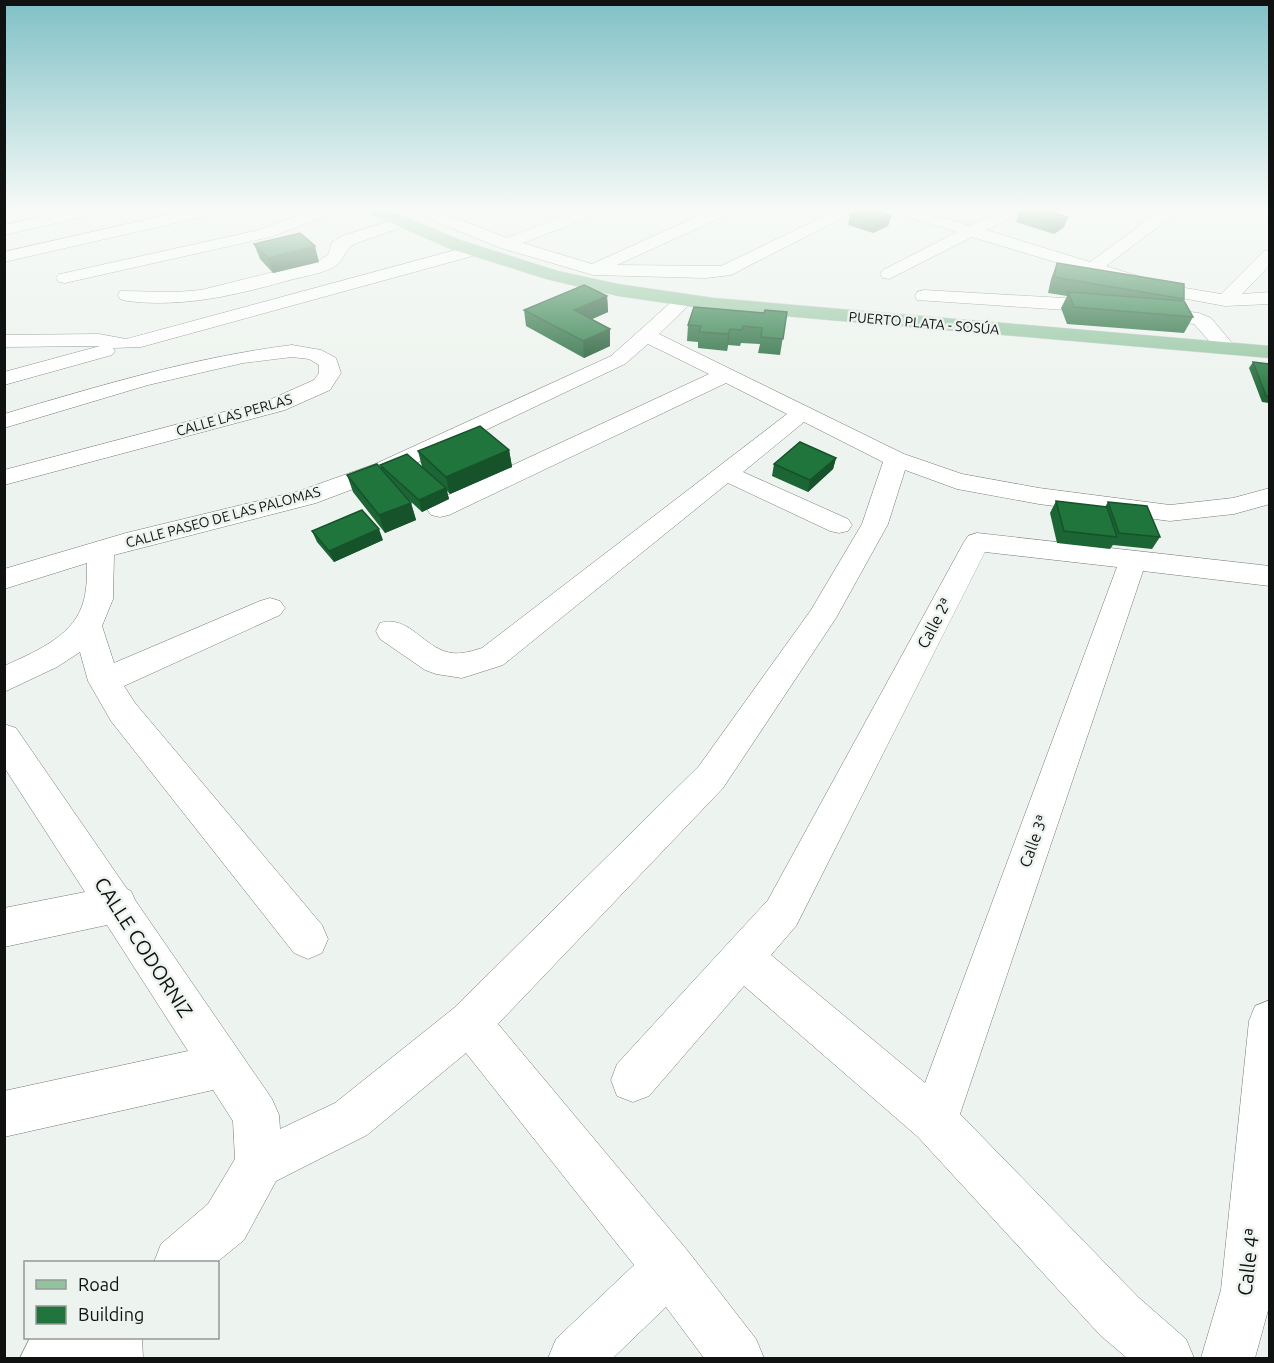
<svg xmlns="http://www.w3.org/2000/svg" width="1274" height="1363" font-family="Ubuntu,sans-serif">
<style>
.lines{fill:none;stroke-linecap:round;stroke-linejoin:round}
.minor-casing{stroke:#767b77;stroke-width:1}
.major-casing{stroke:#cfd0cf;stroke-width:1}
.minor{fill:#fff;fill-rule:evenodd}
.major{fill:#91c39e;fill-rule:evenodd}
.wall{fill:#1c6534}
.shaded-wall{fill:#16522a}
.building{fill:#20753c;stroke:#16522a;stroke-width:1.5}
.labels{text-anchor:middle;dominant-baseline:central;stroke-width:5;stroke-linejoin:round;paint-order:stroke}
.far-street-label{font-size:14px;fill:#101211;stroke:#edf3ee}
.street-label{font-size:16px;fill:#101211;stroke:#edf3ee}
.near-street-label{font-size:20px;fill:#101211;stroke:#edf3ee}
</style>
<rect width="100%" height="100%" fill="#edf3ee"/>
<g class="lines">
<g class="minor-casing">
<g id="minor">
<path d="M 67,211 L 97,211 L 95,214 L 4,235 L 4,225 Z"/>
<path d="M 184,211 L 214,211 L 206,216 L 4,262 L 4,252 Z"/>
<path d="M 311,211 L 334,211 L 332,214 L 270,237 L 65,283 L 59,282 L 56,278 L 59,274 L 65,273 L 259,230 Z"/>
<path d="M 415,211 L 438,211 L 507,238 L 576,211 L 599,211 L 597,214 L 523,243 L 592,264 L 709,211 L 731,211 L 729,214 L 617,265 L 721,266 L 835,211 L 856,211 L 731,275 L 706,278 L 593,275 L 501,248 L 417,214 Z"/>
<path d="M 897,211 L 922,211 L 970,226 L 1002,211 L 1023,211 L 986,230 L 1090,262 L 1160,211 L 1179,211 L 1106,266 L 1167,285 L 1221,294 L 1264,251 L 1270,250 L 1270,265 L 1242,294 L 1270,292 L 1270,304 L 1225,306 L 1165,295 L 972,237 L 889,279 L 883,278 L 880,274 L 883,270 L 957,232 L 899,214 Z"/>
<path d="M 403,217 L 411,222 L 409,225 L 354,244 C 344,250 345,260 334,267 C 321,274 304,276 290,280 C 236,295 184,308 127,301 L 120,299 L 118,295 L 120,291 L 176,292 L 201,290 L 318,261 L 328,255 L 332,242 L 342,236 Z"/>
<path d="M 474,245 L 480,246 L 482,250 L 480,254 L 141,347 L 113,348 L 115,351 L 112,355 L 4,385 L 4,372 L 100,346 L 4,347 L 4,335 L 99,334 L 126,339 Z"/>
<path d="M 924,290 L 1081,299 L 1199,313 L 1211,318 L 1237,349 L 1234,353 L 1220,353 L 1194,324 L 1081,311 L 917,300 L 915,296 L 917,292 Z"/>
<path d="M 685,294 L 692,296 L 694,300 L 659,334 L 904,454 L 962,474 L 1039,488 L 1170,505 L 1233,498 L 1270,488 L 1270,504 L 1234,514 L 1170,521 L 1039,504 L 957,489 L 905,470 L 888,524 L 836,618 L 723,788 L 498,1024 L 687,1250 L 756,1339 L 764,1358 L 704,1358 L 666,1307 L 613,1358 L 548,1358 L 556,1339 L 634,1265 L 466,1053 L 367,1135 L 276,1181 L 244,1240 L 217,1262 L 154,1262 L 161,1244 L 208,1204 L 235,1159 L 233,1121 L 213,1090 L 4,1137 L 4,1091 L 188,1051 L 107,925 L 4,947 L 4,908 L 85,892 L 4,767 L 4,724 L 16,728 L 127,889 L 131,891 L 135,900 L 272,1099 L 279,1115 L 280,1129 L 335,1103 L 454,1008 L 699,766 L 811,610 L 862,524 L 883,462 L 804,422 L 743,472 L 848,519 L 852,525 L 848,531 L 839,533 L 830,531 L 728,483 L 503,665 L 462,678 L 436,674 L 425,670 L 380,639 L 376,631 L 380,623 C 407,615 421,643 444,651 C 457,656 469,652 482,648 L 787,414 L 726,383 L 449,515 L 440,517 L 431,515 L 427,509 L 431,503 L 709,374 L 648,344 L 625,364 L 393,474 L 316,503 L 114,555 L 113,599 L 102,626 L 114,663 L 260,601 L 270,598 L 280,601 L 285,608 L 280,615 L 124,686 L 135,703 L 322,925 L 328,939 L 322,953 L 308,959 L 294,953 L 111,721 L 88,681 L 80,652 L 57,667 L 4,692 L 4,666 C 32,653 71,638 82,606 C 87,593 87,577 87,563 L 4,589 L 4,569 L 126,533 L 299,491 L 375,464 L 611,356 L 678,296 Z"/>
<path d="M 292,345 L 321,350 L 336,358 L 341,373 L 330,390 L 285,410 L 4,485 L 4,470 L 269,400 L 314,380 L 319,373 L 319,365 L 309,359 L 292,357 L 243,363 L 148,385 L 4,428 L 4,414 C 99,386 194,357 292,345 Z"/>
<path d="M 977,533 L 1270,566 L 1270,586 L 1143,571 L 960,1114 L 1138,1297 L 1186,1339 L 1194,1358 L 1127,1358 L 1100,1335 L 918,1137 L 744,986 L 649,1096 L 633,1102 L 617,1096 L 611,1080 L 617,1064 L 768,900 L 964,542 L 968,536 ZM 985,552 L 1117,567 L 925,1083 L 771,955 L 796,926 Z"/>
<path d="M 1270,1000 L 1270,1303 L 1255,1358 L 1201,1358 L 1221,1290 L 1249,1021 L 1255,1006 Z"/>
<path d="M 30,1338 L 142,1338 L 143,1358 L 20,1358 Z"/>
</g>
</g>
<g class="major-casing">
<path id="major" d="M 369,211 L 392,211 L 460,240 L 558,271 L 618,284 L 714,298 L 1270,346 L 1270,358 L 714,310 L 618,296 L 546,279 L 448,248 L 371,214 Z"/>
</g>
<use href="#minor" class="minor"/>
<use href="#major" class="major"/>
</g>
<g class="wall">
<path d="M 1047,211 L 1064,227 L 1054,234 L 1016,222 L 1019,212 Z"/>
<path d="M 850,215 L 891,216 L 888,226 L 873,233 L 848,225 Z"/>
<path d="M 254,244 L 319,262 L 273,273 L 260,259 Z"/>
<path d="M 1057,263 L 1184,299 L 1183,301 L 1193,317 L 1184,333 L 1067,324 L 1061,308 L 1067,296 L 1048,293 L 1051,279 Z"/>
<path d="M 607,296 L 608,312 L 591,319 L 610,346 L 584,358 L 526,326 L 524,310 Z"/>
<path d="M 787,312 L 780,355 L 758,353 L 760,344 L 741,343 L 740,346 L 728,345 L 727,351 L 698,348 L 698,342 L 687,341 L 688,325 L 764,313 Z"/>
<path d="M 1253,362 L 1269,364 L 1269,403 L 1262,402 L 1249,368 Z"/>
<path d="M 509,450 L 512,467 L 450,494 L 447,491 L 449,499 L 422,512 L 407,498 L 411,503 L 416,520 L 385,533 L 353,492 L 347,475 L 381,469 L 380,465 L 422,467 L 418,451 Z"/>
<path d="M 836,458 L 833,469 L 808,492 L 772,476 L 774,464 Z"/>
<path d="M 1056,501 L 1105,507 L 1108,502 L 1160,537 L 1152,549 L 1113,545 L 1110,549 L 1057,543 L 1050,513 Z"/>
<path d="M 312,531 L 383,540 L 334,562 L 317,542 Z"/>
</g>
<g class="shaded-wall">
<path d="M 891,216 L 888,226 L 873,233 L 876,223 Z"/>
<path d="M 1068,217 L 1064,227 L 1054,234 L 1058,224 Z"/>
<path d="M 315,246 L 319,262 L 273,273 L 268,258 Z"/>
<path d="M 607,296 L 608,312 L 575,327 L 574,310 Z"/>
<path d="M 610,329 L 610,346 L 584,358 L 583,341 Z"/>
<path d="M 730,329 L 728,345 L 727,351 L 728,334 Z"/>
<path d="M 509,450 L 512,467 L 450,494 L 446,477 Z"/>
<path d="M 836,458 L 833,469 L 808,492 L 810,480 Z"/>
<path d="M 446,488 L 449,499 L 422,512 L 419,500 Z"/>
<path d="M 411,503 L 416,520 L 385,533 L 379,515 Z"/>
<path d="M 379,529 L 383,540 L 334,562 L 329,551 Z"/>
</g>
<g class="building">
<path d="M 858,211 L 877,211 L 891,216 L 876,223 L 850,215 Z"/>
<path d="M 1021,211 L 1047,211 L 1068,217 L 1058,224 L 1019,212 Z"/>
<path d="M 300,233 L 315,246 L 268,258 L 254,244 Z"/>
<path d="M 1057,263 L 1184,284 L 1184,299 L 1054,277 Z"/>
<path d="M 584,285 L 607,296 L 574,310 L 610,329 L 583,341 L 524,310 Z"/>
<path d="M 1068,292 L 1184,301 L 1193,317 L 1074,307 Z"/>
<path d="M 694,307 L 764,313 L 765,310 L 787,312 L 783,339 L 761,337 L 762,328 L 743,326 L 742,330 L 730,329 L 728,334 L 699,332 L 701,326 L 688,325 Z"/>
<path d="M 1253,362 L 1269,364 L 1269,397 L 1266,396 Z"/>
<path d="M 480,426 L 509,450 L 446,477 L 418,451 Z"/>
<path d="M 800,442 L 836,458 L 810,480 L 774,464 Z"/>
<path d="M 407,454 L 446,488 L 419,500 L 380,465 Z"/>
<path d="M 377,464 L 411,503 L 379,515 L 347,475 Z"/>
<path d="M 1056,501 L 1107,507 L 1117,537 L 1064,531 Z"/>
<path d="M 1108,502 L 1147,506 L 1160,537 L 1119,533 Z"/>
<path d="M 362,510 L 379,529 L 329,551 L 312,531 Z"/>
</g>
<linearGradient id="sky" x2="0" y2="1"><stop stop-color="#7fc0c6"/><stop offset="0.52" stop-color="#f7faf7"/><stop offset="1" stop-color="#f7faf7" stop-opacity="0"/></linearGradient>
<rect width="1274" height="402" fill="url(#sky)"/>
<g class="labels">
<g class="far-street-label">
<text transform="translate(924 323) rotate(5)">PUERTO PLATA - SOSÚA</text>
<text transform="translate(234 415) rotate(-16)">CALLE LAS PERLAS</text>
<text transform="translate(223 517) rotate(-15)">CALLE PASEO DE LAS PALOMAS</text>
</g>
<g class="street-label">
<text transform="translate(934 623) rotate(-62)">Calle 2ª</text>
<text transform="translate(1033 841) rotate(-70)">Calle 3ª</text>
</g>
<g class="near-street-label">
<text transform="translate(144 947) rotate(57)">CALLE CODORNIZ</text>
<text transform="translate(1248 1262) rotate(-83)">Calle 4ª</text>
</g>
</g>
<rect width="1274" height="1363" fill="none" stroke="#101211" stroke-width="12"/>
<rect x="24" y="1261" width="195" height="78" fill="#edf3ee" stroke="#959996" stroke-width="1.5"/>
<rect x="36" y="1280" width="30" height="9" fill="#91c39e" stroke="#959996" stroke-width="1.5"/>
<text x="78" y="1291" font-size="18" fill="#101211">Road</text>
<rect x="36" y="1306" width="30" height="18" fill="#20753c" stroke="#959996" stroke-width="1.5"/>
<text x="78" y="1321" font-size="18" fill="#101211">Building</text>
</svg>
